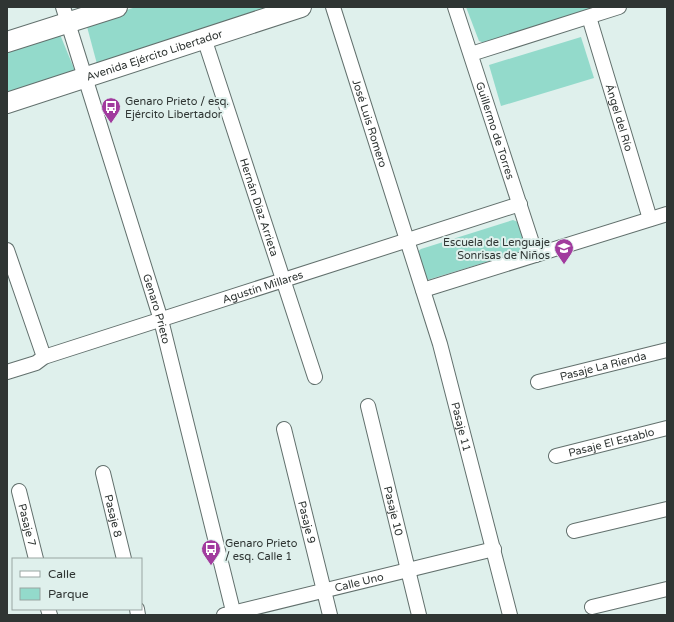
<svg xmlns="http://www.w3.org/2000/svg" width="674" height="622" font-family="'Varela Round',sans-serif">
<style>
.green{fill:#93dacb}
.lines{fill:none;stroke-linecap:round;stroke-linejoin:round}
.minor-casing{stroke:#62706d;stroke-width:16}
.secondary-casing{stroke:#62706d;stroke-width:22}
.minor{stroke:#fff;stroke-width:14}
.secondary{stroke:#fff;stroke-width:20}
.labels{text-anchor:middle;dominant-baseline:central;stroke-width:4;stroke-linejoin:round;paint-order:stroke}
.street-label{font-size:11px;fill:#2f3533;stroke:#dff0ec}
.poi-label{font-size:11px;fill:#2f3533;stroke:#dff0ec;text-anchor:start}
</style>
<rect width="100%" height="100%" fill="#dff0ec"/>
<g class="green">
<path d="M 136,7 L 274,7 L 97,64 L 86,23 Z"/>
<path d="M 466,7 L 602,7 L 487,44 L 479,41 Z"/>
<path d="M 59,32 L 75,71 L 7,94 L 7,50 Z"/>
<path d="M 581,37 L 594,78 L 501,106 L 489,65 Z"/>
<path d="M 513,220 L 518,222 L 526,250 L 427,280 L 417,252 L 421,249 Z"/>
</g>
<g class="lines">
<g class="minor-casing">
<g id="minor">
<path id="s1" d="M 63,7 L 161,320 L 234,615"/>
<path id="s2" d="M 333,7 L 440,344 L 510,615"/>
<path id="s3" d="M 455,7 L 536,255"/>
<path id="s4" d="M 589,17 L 650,219"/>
<path id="s5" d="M 204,38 L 315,377"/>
<path d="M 471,54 L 619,7"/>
<path d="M 7,250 L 44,357"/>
<path d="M 423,290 L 667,214"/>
<path id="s6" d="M 7,372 L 36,363 L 44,357 L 520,204"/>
<path id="s7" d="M 538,382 L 667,350"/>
<path id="s8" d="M 368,406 L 419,615"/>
<path id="s9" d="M 284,429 L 330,615"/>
<path id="s10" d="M 556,456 L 667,428"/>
<path id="s11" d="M 103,473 L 124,559"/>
<path id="s12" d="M 19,491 L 36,559"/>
<path d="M 574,531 L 667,509"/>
<path d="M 592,607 L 667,589"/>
<path d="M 48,609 L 50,615"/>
<path d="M 137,609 L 138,615"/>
<path id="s13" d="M 224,615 L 494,549"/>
</g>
</g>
<g class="secondary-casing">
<g id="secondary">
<path d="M 7,42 L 117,7"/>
<path id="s14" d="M 7,103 L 301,7"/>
</g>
</g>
<use href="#minor" class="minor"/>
<use href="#secondary" class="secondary"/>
</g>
<defs>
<g id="bus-pin" transform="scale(1)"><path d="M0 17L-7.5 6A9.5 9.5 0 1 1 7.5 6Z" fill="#a13b9e" stroke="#dff0ec"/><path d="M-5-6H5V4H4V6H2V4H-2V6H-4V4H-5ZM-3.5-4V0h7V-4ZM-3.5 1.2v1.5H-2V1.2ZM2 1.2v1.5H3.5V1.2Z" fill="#fff"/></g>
<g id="school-pin" transform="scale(1)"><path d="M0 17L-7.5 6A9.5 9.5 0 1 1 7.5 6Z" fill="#a13b9e" stroke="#dff0ec"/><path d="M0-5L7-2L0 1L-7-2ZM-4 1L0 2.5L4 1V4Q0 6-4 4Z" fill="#fff"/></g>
</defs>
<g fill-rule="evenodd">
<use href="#bus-pin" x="111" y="107"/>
<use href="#school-pin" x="564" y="248"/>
<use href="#bus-pin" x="211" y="549"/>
</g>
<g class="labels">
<g class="street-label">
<text stroke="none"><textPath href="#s14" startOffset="155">Avenida Ejército Libertador</textPath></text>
<text stroke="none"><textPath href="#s4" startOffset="105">Ángel del Río</textPath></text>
<text stroke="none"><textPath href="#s2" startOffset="122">José Luis Romero</textPath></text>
<text stroke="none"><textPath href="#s3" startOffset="130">Guillermo de Torres</textPath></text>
<text stroke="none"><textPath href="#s5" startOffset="178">Hernán Díaz Arrieta</textPath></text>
<text stroke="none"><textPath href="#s6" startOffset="270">Agustín Millares</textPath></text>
<text stroke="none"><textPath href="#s1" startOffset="316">Genaro Prieto</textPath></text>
<text stroke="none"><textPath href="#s7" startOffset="67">Pasaje La Rienda</textPath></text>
<text stroke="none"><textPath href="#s2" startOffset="439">Pasaje 11</textPath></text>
<text stroke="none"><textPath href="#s10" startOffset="57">Pasaje El Establo</textPath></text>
<text stroke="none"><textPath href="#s8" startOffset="108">Pasaje 10</textPath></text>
<text stroke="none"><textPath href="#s11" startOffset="44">Pasaje 8</textPath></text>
<text stroke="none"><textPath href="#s9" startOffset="96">Pasaje 9</textPath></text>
<text stroke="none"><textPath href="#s12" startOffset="35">Pasaje 7</textPath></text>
<text stroke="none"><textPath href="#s13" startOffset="139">Calle Uno</textPath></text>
</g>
<g class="poi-label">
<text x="125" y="101">Genaro Prieto / esq.<tspan x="125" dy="13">Ejército Libertador</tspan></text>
<text x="550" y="242" text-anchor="end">Escuela de Lenguaje<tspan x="550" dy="13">Sonrisas de Niños</tspan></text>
<text x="225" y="543">Genaro Prieto<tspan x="225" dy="13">/ esq. Calle 1</tspan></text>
</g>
</g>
<rect width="674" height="622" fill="none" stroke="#2f3533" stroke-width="16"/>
<rect x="12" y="558" width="130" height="52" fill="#dff0ec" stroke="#99a5a2"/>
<rect x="20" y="571" width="20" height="6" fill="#ffffff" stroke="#99a5a2"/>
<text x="48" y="578" font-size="12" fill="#2f3533">Calle</text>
<rect x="20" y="588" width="20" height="12" fill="#93dacb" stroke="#99a5a2"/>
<text x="48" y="598" font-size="12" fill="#2f3533">Parque</text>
</svg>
